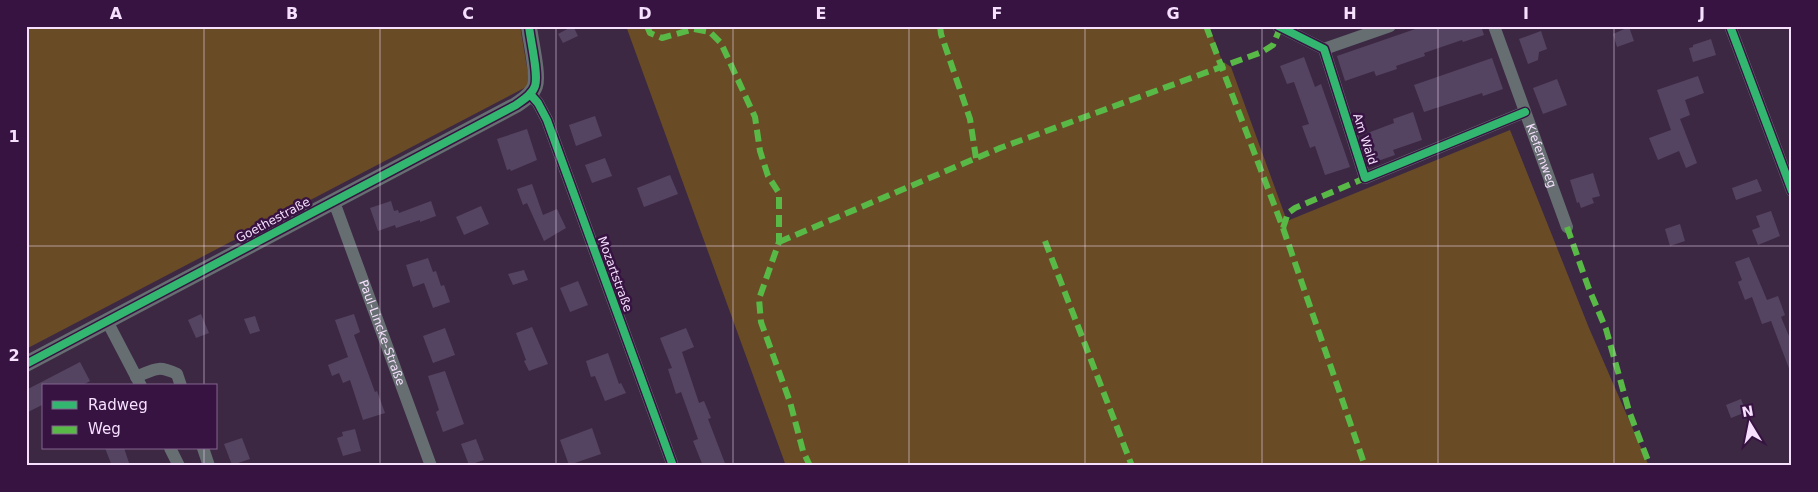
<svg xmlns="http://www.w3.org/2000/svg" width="1818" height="492" font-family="'DejaVu Sans',sans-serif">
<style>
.green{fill:#694c26}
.building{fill:#544462}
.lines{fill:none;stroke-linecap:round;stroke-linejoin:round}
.minor{stroke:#666e72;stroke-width:12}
.tertiary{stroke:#666e72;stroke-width:16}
.quiet{stroke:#58b947;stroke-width:6;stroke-dasharray:12 6;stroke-linecap:butt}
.cycleway-casing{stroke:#371342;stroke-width:11}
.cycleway{stroke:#33b770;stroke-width:8}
.grid{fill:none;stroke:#f6e0fe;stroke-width:1;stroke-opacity:0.55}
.labels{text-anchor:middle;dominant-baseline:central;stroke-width:5;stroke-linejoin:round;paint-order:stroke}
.street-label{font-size:12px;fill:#f6e0fe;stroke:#371342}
.neatline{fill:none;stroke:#f6e0fe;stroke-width:2}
.grid-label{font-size:16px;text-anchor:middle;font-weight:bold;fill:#f6e0fe}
</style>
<rect width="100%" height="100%" fill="#3c2843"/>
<g class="green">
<path d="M 26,26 L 520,26 L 530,85 L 26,349 Z"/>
<path d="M 626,26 L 1209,26 L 1222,61 L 1231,67 L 1287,221 L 1510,130 L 1589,328 L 1649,466 L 786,466 Z"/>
</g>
<g class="building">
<path d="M 573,26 L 578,36 L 563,43 L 558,34 Z"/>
<path d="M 1424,26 L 1481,26 L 1484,35 L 1463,42 L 1462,40 L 1424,53 L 1425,56 L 1396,66 L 1397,69 L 1376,76 L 1374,71 L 1345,81 L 1337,56 Z"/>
<path d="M 1629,27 L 1634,41 L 1617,47 L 1613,34 Z"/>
<path d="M 1541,31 L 1547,49 L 1539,52 L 1538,60 L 1528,64 L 1519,39 Z"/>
<path d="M 1711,39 L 1716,55 L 1693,62 L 1689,48 L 1693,47 L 1693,45 Z"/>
<path d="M 1304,57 L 1315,87 L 1321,84 L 1350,167 L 1325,175 L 1315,146 L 1310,148 L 1302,126 L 1309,124 L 1294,82 L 1287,84 L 1280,66 Z"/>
<path d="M 1492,58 L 1503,89 L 1483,96 L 1482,93 L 1424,112 L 1414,85 Z"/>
<path d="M 1698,76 L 1704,93 L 1685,100 L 1690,115 L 1680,119 L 1697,163 L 1686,168 L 1679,151 L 1658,160 L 1649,138 L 1671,130 L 1657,90 Z"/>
<path d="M 1557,79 L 1567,105 L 1543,114 L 1533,88 Z"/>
<path d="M 1413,112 L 1422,140 L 1393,150 L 1395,155 L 1375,162 L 1365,134 L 1394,123 L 1393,119 Z"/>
<path d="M 595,116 L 602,136 L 576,146 L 569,125 Z"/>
<path d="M 527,129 L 537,160 L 511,171 L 510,169 L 507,170 L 497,139 Z"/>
<path d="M 605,158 L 612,176 L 592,183 L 585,165 Z"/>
<path d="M 1593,173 L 1600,196 L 1592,198 L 1594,203 L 1581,208 L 1579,202 L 1577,203 L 1570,180 Z"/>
<path d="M 670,175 L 678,194 L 644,207 L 637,188 Z"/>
<path d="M 1757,179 L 1762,191 L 1736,200 L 1732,188 Z"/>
<path d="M 532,184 L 543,215 L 557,209 L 566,228 L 544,241 L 527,203 L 523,205 L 517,189 Z"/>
<path d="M 391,201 L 394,211 L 398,210 L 399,213 L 431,201 L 436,216 L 420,222 L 420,220 L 396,228 L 395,225 L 378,231 L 370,208 Z"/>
<path d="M 481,206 L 489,224 L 464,235 L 456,217 Z"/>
<path d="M 1771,211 L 1780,236 L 1758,245 L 1752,230 L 1760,227 L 1756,216 Z"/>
<path d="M 1680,224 L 1685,241 L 1670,246 L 1665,229 Z"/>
<path d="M 1749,257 L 1767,300 L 1778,296 L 1785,315 L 1781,317 L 1789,336 L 1792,335 L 1792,371 L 1790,371 L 1771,321 L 1762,324 L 1752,297 L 1745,300 L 1738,282 L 1742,280 L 1735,262 Z"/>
<path d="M 428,258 L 433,272 L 436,271 L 441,286 L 444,285 L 450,302 L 433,308 L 424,283 L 413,287 L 406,265 Z"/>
<path d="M 524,270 L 528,280 L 513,285 L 508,274 Z"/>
<path d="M 578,281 L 588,305 L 570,312 L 560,288 Z"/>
<path d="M 201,314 L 209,333 L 196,338 L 188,320 Z"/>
<path d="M 354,314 L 360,332 L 354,335 L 375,392 L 377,391 L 385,413 L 363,420 L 350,380 L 343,383 L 339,373 L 332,376 L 328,365 L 348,357 L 335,320 Z"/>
<path d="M 255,316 L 260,331 L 250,334 L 244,319 Z"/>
<path d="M 532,327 L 548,364 L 529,371 L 524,361 L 526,360 L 516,333 Z"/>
<path d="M 445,328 L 455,355 L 433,363 L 423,336 Z"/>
<path d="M 686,328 L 694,347 L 682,352 L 699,403 L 704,401 L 711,418 L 708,419 L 726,466 L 703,466 L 693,441 L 698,439 L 681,392 L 676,394 L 668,369 L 672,368 L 660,338 Z"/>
<path d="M 608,353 L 619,384 L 621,383 L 626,393 L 605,401 L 595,376 L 591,377 L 586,361 Z"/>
<path d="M 80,362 L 90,381 L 81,386 L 44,386 L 44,404 L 26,413 L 26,390 Z"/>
<path d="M 445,371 L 464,424 L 443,432 L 436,412 L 439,410 L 428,376 Z"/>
<path d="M 1741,399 L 1746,412 L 1731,418 L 1726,405 Z"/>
<path d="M 592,428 L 601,454 L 569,465 L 560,440 Z"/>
<path d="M 355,429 L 361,451 L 343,456 L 337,438 L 343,436 L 342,432 Z"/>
<path d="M 242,438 L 250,459 L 232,465 L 224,444 Z"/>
<path d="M 476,439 L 484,460 L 469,465 L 461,444 Z"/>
<path d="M 105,448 L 124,448 L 130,466 L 112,466 Z"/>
</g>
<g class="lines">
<g class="minor">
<path d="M 1278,26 L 1324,49 L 1365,178 L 1525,112"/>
<path id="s1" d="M 1494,26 L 1567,227"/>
<path d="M 1730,26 L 1792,191"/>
<path d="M 1324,49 L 1390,26"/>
<path d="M 530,94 L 538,103 L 547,120 L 673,466"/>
<path id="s2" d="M 332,201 L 337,210 L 431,466"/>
<path d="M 107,321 L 141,386"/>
<path d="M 136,377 C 155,369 158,365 177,374 L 181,386"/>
<path d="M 170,448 L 179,466"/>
<path d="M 203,448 L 209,466"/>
</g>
<path class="tertiary" d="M 26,364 L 516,105 C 523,100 532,95 535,86 C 539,75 530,39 529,26"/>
<g class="quiet">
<path d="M 647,26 L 650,33 L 662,38 L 694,29 L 710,32 L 721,43 L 755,117 L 760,151 L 768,176 L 779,193 L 779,242 L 759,299 L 761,322 L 790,402 L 803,451 L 810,466"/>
<path d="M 940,26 L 941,34 L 970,119 L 976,158"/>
<path d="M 1206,26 L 1283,228 L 1365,466"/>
<path d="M 1567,227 L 1589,289 L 1606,329 L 1629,411 L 1650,466"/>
<path d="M 1283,228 L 1288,213 L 1295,208 L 1365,178"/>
<path d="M 1045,241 L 1132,466"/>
<path d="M 779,242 L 1000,148 L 1262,52 L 1273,45 L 1280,28"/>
</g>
<g class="cycleway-casing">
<g id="cycleway">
<path d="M 1278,26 L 1324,49 L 1365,178 L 1525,112"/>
<path d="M 1730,26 L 1792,191"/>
<path d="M 530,94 L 538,103 L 547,120 L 673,466"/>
<path d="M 26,364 L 516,105 C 523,100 532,95 535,86 C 539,75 530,39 529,26"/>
</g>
</g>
<use href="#cycleway" class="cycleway"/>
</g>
<path class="grid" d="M 204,26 L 204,386M 380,26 L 380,466M 556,26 L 556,466M 733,26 L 733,466M 909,26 L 909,466M 1085,26 L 1085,466M 1262,26 L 1262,466M 1438,26 L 1438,466M 1614,26 L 1614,466M 26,246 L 1792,246M 204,448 L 204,466"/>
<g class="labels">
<g class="street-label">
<text transform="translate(1365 139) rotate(72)">Am Wald</text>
<text stroke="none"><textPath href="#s1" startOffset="138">Kiefernweg</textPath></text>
<text transform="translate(273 220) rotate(-28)">Goethestraße</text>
<text transform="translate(615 274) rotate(70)">Mozartstraße</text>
<text stroke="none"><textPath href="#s2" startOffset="141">Paul-Lincke-Straße</textPath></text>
</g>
</g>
<rect width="1818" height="492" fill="none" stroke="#371342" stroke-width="55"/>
<rect x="42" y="384" width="175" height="65" fill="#371342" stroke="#83658d"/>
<rect x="52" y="401" width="25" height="8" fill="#33b770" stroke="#83658d"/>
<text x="88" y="410" font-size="15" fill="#f6e0fe">Radweg</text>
<rect x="52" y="426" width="25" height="8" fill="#58b947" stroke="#83658d"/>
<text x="88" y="434" font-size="15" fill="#f6e0fe">Weg</text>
<g transform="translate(1750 424) rotate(350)" stroke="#371342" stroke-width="4" paint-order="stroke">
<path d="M0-4L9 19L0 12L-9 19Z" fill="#f6e0fe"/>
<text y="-8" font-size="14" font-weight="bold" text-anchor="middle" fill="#f6e0fe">N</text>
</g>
<rect x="28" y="28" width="1762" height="436" class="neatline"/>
<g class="grid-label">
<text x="116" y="19">A</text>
<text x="292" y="19">B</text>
<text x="468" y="19">C</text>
<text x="645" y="19">D</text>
<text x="821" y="19">E</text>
<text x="997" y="19">F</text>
<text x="1173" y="19">G</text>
<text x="1350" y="19">H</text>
<text x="1526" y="19">I</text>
<text x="1702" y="19">J</text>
<text x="14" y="142">1</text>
<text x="14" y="361">2</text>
</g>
</svg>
